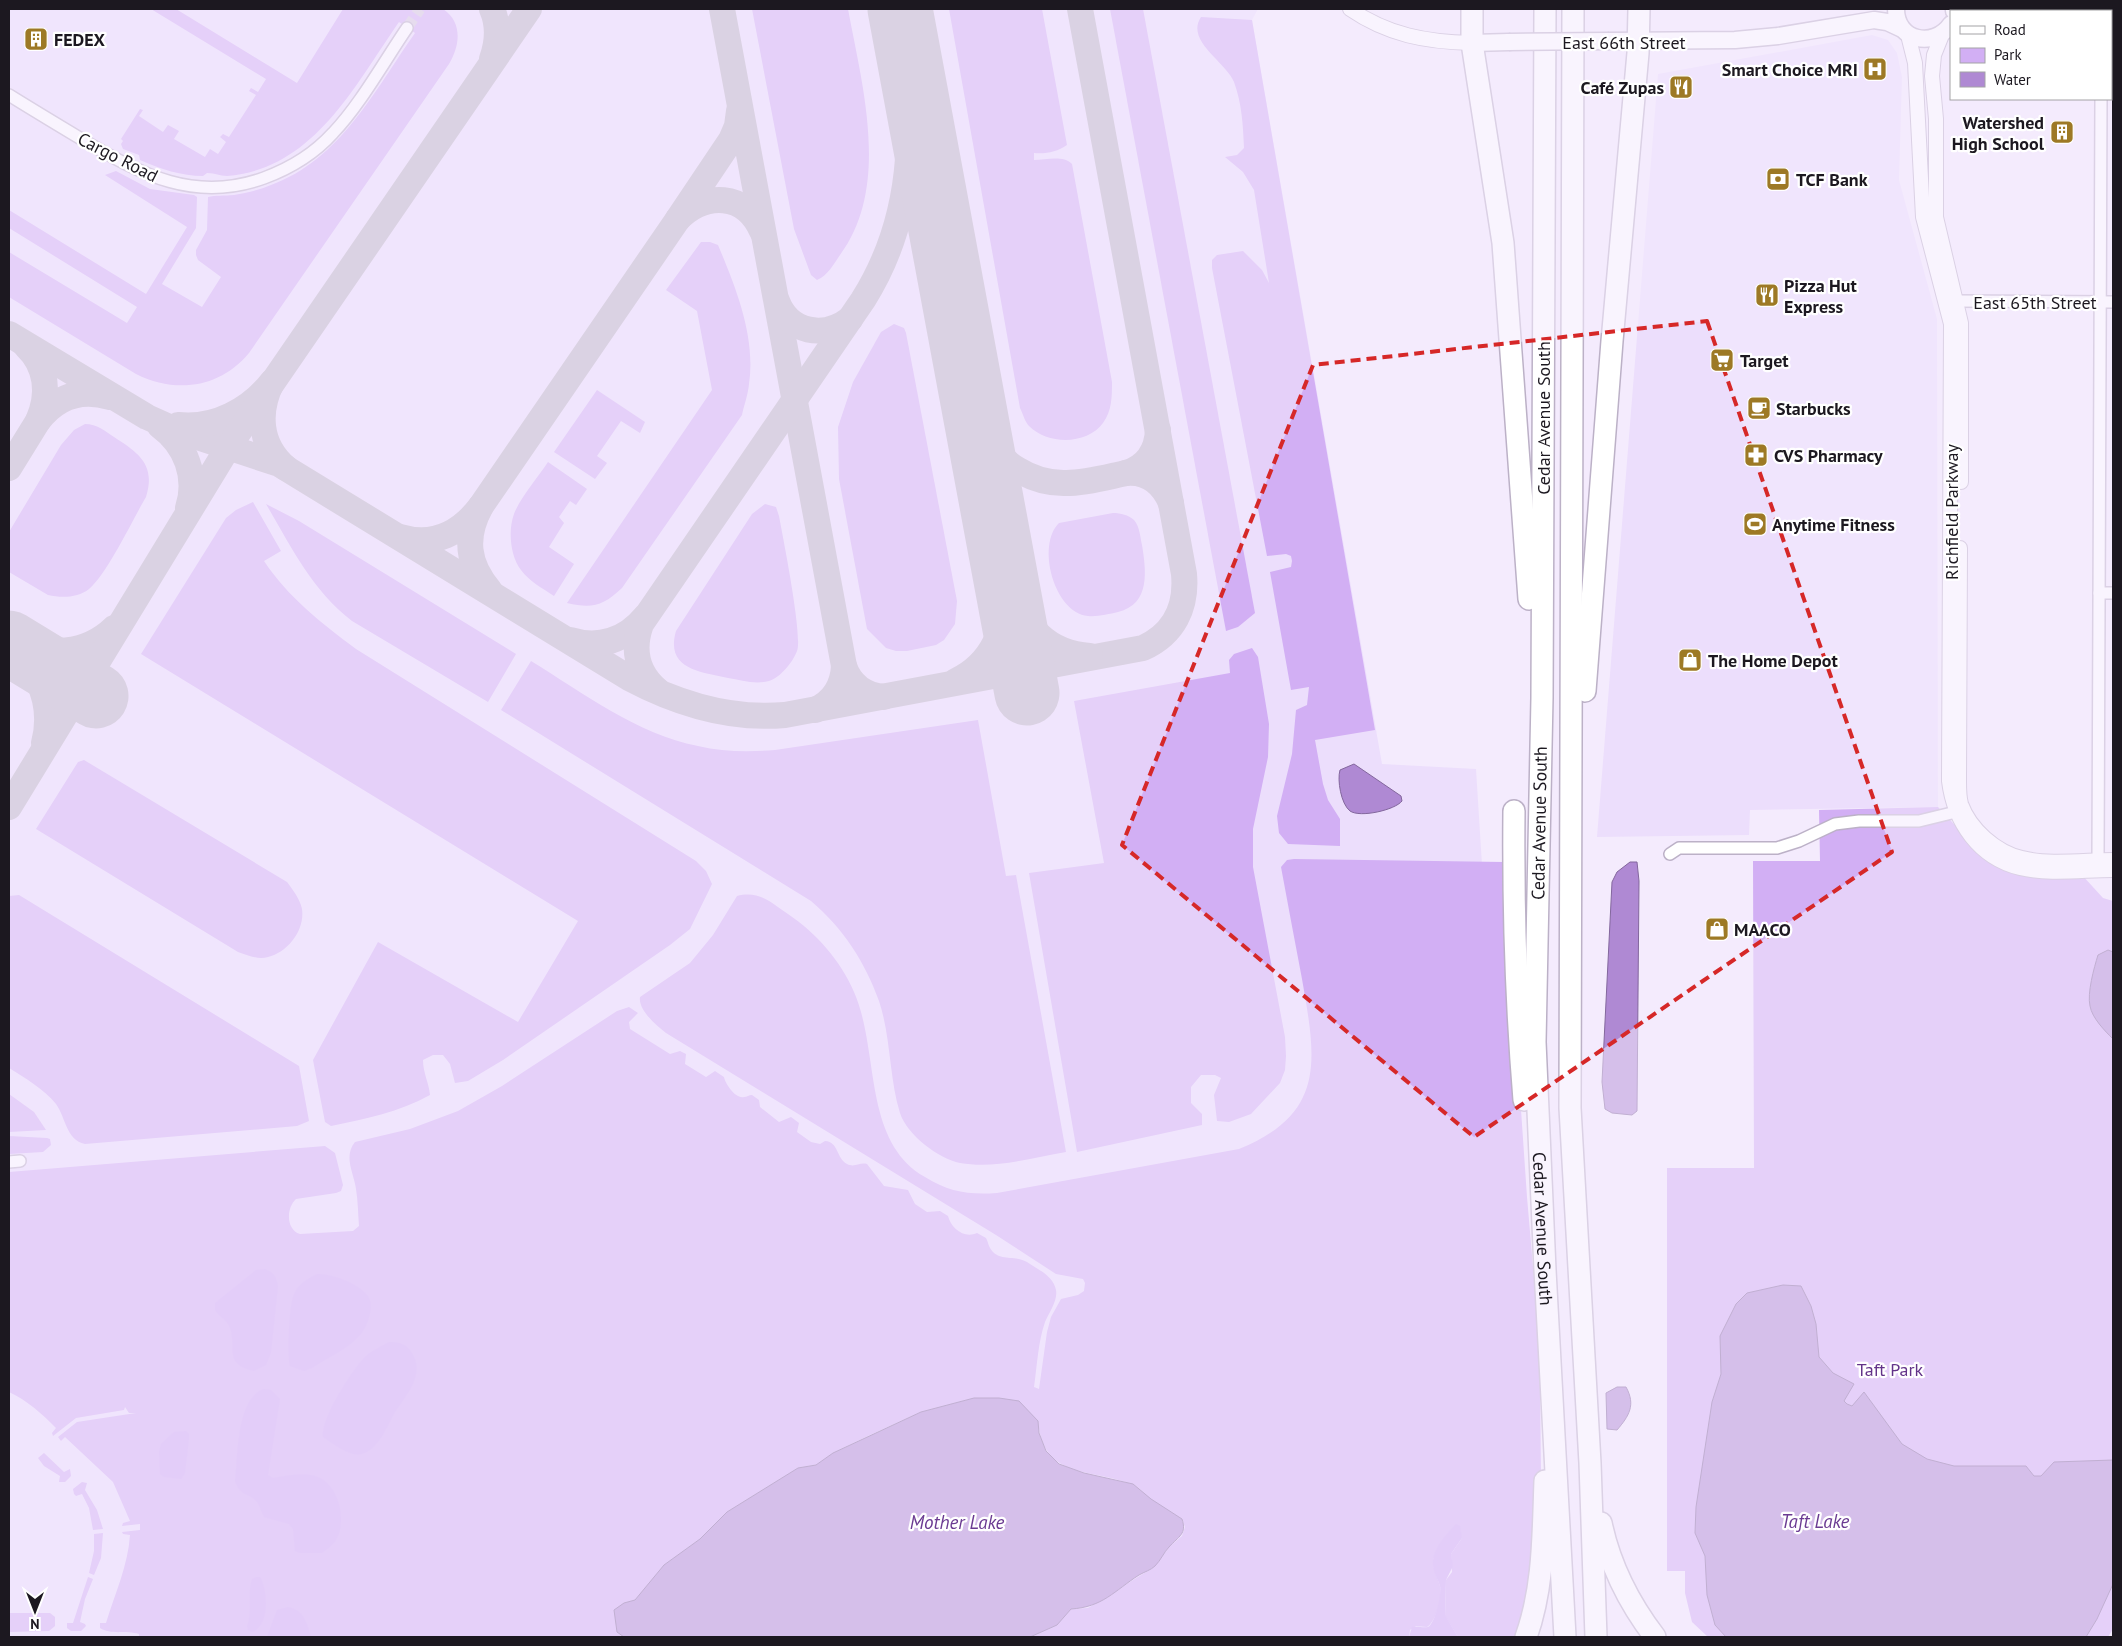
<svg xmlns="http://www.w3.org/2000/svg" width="2122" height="1646" font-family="'PT Sans',sans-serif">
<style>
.built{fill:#ecdefc}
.green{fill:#d2aff4}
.forest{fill:#cfa9f4}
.water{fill:#af89d3;stroke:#83679d}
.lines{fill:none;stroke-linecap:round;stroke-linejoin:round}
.taxiway{stroke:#bbb4c3;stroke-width:26}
.runway{stroke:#bbb4c3;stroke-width:65}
.minor-tunnel{stroke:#d4cbdc;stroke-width:11;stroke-dasharray:11 5.5;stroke-linecap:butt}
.minor-casing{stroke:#bcb1c7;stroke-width:14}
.tertiary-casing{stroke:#bcb1c7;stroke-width:16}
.secondary-casing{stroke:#bcb1c7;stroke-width:19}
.motorway-casing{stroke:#bcb1c7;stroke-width:24}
.minor{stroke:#fff;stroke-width:11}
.tertiary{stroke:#fff;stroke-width:14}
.secondary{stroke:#fff;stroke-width:16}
.motorway{stroke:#fff;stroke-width:21}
.secondary-bridge-casing{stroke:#bcb1c7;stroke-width:19;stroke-linecap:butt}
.secondary-bridge{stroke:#fff;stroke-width:16}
.marked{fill:none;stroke:#d62828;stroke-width:4;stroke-dasharray:10 6;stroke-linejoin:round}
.labels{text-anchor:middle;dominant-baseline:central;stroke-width:4.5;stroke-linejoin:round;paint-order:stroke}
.poi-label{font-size:18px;font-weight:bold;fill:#1c1820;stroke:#fff;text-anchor:start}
.street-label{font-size:18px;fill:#1c1820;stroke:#fff}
.park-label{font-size:18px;fill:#633389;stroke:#fff}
.water-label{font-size:19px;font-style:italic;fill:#6b3b92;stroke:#fff}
</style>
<rect width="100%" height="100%" fill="#f4ebfd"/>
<g class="built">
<path d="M 9,9 L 1258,9 L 1252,20 L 1382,764 L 1476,769 L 1485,913 L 1443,1637 L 9,1637 Z"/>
<path d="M 1872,35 L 1888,40 L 1897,53 L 1902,77 L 1899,180 L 1937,319 L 1938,807 L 1750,810 L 1749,835 L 1597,837 L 1658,74 Z"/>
</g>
<g class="green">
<path d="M 151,9 L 176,9 L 297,83 L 343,9 L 443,9 C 463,22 460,46 449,64 L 249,353 C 220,388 176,394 136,374 L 9,297 L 9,252 L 127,323 L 137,307 L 9,228 L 9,210 L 146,294 L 187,227 L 105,175 L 116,171 L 150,189 L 194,195 L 197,197 L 196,228 L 162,284 L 202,307 L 221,277 L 198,260 L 196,255 L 196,250 L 207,230 L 208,197 C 215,195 225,196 234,195 C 246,193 259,190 271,185 C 340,160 375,90 415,33 L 399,22 C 355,85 314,169 227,176 C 219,176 216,173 207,173 L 203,176 C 182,176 160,169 140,160 L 139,155 L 123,149 L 121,144 L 123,141 L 121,139 L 140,109 L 143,110 L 139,116 L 163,132 L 168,125 L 179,131 L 174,139 L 205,157 L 210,149 L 218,154 L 226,142 L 220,137 L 223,134 L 229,137 L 256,95 L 249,91 L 251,88 L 258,92 L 266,79 Z"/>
<path d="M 752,9 L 848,9 C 862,85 891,186 840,255 C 833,265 828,275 817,280 L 811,275 L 794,229 Z"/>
<path d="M 949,9 L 1042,9 L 1067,145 C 1057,152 1046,154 1034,153 L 1034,160 C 1046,160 1063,155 1072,164 L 1112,382 C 1112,396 1112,411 1103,423 C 1087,445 1048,445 1029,426 C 1025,422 1023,414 1020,408 Z"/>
<path d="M 1110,9 L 1143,9 L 1255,613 L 1238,627 L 1226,631 Z"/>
<path d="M 1201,17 L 1252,20 L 1375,730 L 1315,740 L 1323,784 L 1328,800 L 1340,819 L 1340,846 L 1288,844 L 1279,833 L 1277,816 L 1292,754 L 1296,710 L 1307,705 L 1309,687 L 1291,690 L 1270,572 L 1291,567 L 1292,561 L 1291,556 L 1286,554 L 1267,556 L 1212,268 L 1212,260 L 1217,255 L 1243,251 L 1262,270 L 1269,283 L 1254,190 L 1243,172 L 1225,157 L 1237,155 L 1244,148 C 1243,125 1242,104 1234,82 C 1226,62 1185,41 1201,17 Z"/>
<path d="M 701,242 L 710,242 L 718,245 C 736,288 756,337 749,384 C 748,395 744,405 742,415 L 622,588 C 603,606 592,609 567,603 L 712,390 L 697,311 L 666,290 Z"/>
<path d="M 894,324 L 904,328 L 906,333 L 957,601 L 955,624 L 944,640 L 936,645 L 907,651 L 896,651 L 886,648 L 867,629 L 839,479 L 838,427 L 853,382 L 881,332 Z"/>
<path d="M 597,390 L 645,422 L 640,433 L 621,421 L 597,456 L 607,463 L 595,479 L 554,452 Z"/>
<path d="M 85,424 C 97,424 105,431 114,437 C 139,453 156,465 146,497 C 133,519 107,574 89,589 C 78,598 61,598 48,595 L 9,572 L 9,532 L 61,445 L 74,430 Z"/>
<path d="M 548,462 L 587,489 L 576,505 L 570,501 L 559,517 L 564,523 L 549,547 L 574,564 L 554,596 C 542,588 529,581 521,570 C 510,556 508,530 514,514 C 520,498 538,477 548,462 Z"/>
<path d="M 253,502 L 281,551 L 264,561 C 288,597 321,623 356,649 L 696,861 L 706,871 L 712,884 L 690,929 L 670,945 L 503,1060 L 468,1081 L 455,1083 L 450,1064 L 443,1055 L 433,1055 L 423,1060 C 423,1073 429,1083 430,1095 C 399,1112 366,1119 331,1126 L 325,1122 L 313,1060 L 378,942 L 518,1022 L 578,921 L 141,654 L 226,518 L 236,510 Z"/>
<path d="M 266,504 L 299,521 L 516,654 L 488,702 L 352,621 C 311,589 292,548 266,504 Z"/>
<path d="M 765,504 L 776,507 L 779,516 C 783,538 803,636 797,651 C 793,662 780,678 769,681 C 755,685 741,680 728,678 C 700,672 665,669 676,631 L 752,514 Z"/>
<path d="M 1113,513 C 1121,513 1128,515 1134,520 C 1140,527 1140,537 1142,545 C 1146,570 1151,604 1118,612 C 1109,614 1097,617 1088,616 C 1054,613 1036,545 1059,523 Z"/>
<path d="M 1252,648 L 1258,657 L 1269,724 L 1268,757 L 1253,829 L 1253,867 L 1285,1037 L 1286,1056 L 1285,1070 L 1280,1083 L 1251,1114 L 1229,1122 L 1217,1121 L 1214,1095 L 1221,1078 L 1215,1075 L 1201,1075 L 1191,1087 L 1191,1103 L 1202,1114 L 1202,1125 L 1077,1152 L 1029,873 L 1104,863 L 1074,701 L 1230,673 L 1229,660 L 1234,654 Z"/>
<path d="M 531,661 C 583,693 637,734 698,746 C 723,752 749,752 775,750 L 978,720 L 1006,876 L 1016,875 L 1066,1152 C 1032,1158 995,1169 960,1163 C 939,1159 907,1135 900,1113 C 889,1077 891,1037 879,1001 C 865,962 843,928 811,901 L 501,710 Z"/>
<path d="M 84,760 L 287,882 C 293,890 300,899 302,909 C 305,930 288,952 268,957 C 258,960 247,955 238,952 L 36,829 L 78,762 Z"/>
<path d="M 1938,807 L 1981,853 L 2082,875 L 2103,898 L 2113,901 L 2113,1629 L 2108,1637 L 1708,1637 L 1692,1622 L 1685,1593 L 1685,1571 L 1667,1571 L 1667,1168 L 1754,1168 L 1753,861 L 1820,861 L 1819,810 Z"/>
<path d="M 1294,859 L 1504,862 L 1527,1197 L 1535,1290 L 1540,1382 L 1541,1478 L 1522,1637 L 1458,1637 L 1445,1616 L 1446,1580 L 1452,1572 L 1451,1554 L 1462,1538 L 1433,1559 C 1433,1571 1437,1576 1440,1586 C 1443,1597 1436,1621 1427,1627 L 1416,1626 L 1410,1630 L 1409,1637 L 1030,1637 L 1057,1625 L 1071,1609 L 1088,1608 L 1154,1567 L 1169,1547 L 1182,1536 L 1185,1527 L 1182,1519 C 1171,1512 1159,1506 1149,1498 C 1143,1493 1138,1486 1131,1484 C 1089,1468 1043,1479 1038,1421 L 974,1398 L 921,1412 L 868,1436 L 833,1453 L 816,1465 L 798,1468 L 727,1512 L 700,1539 L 664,1565 L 635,1600 L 624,1603 L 617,1632 L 624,1637 L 139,1637 L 139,1634 C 127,1630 110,1635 100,1628 L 100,1623 L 106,1623 C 115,1593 128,1566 130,1535 L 123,1534 L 122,1532 L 140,1530 L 140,1524 L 122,1526 L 123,1523 L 130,1521 L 113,1482 L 65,1437 L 61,1441 L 58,1437 L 77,1422 L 136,1413 L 129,1413 L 125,1407 L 124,1410 L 76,1418 L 53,1436 L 52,1433 L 56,1428 C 41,1413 28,1401 9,1392 L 9,1172 L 325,1146 L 335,1153 L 343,1185 L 341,1191 L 336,1193 L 296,1199 C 286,1208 286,1230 300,1234 L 353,1231 L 359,1226 C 358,1214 358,1201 356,1189 C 354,1173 343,1157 355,1142 L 410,1129 L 458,1111 L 502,1086 L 617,1011 L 629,1007 L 638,1013 L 629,1022 L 630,1029 L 670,1054 L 680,1051 L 686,1054 L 685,1064 L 706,1077 L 715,1071 L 724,1077 C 725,1083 735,1099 744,1097 C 747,1097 749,1095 752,1095 L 759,1100 L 760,1107 L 779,1122 L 791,1117 L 799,1123 L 797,1132 L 811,1142 L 820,1144 L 825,1141 C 839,1142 836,1158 847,1164 C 855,1168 859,1162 867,1164 L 884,1186 L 908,1190 L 915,1204 L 927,1212 L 940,1211 L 948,1216 C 951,1228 964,1239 977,1233 L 986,1238 C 988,1241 988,1245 990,1248 C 999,1263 1014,1254 1027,1262 C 1038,1270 1053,1275 1056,1290 C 1058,1300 1049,1313 1045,1322 C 1038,1342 1037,1366 1034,1387 L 1039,1389 L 1047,1332 L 1051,1317 L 1061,1299 L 1078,1295 L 1084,1291 L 1085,1283 L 1083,1279 L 1056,1274 L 996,1235 L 666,1033 C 656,1025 638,1010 640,997 L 690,963 L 713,935 L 737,896 C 759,890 772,903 788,914 C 816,933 841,961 854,992 C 880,1051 862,1141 925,1177 C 949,1192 969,1195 997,1193 L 1239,1149 C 1327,1113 1316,1059 1302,979 C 1295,942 1288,905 1281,867 L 1287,860 Z"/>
<path d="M 19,895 L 299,1066 L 309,1121 L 297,1126 L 85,1144 C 66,1140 66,1118 56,1104 C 44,1089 25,1078 9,1068 L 9,896 Z"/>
<path d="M 9,1094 L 34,1112 L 46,1130 L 9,1132 Z"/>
<path d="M 9,1136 L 47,1138 L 50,1139 L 51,1145 L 43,1152 L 9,1154 Z"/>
<path d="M 44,1453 L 64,1472 L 70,1469 L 71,1476 L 65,1482 L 59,1482 L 60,1476 L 44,1466 L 38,1458 Z"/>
<path d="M 82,1482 L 87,1483 L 85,1490 L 97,1510 L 103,1529 L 93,1530 L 89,1508 L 82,1494 L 76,1496 L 74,1494 L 73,1489 Z"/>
<path d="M 103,1533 L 101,1558 L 94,1575 L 89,1573 L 94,1551 L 94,1534 Z"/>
<path d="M 88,1577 L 93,1579 L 85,1599 L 80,1622 L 85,1624 L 86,1626 L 81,1631 L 71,1631 L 67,1628 L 67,1623 L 73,1623 Z"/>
<path d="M 9,1613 L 50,1613 L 55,1617 L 55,1626 L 49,1631 L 9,1632 Z"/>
</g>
<g class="forest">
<path d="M 265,1269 C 274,1273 276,1276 278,1286 L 271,1353 L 266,1365 L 254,1371 C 223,1364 237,1349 230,1328 C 227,1319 219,1317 215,1310 L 215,1303 L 256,1270 Z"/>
<path d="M 317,1274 C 331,1273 363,1285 369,1298 C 374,1309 367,1327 360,1335 C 348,1349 327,1358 312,1368 L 304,1371 L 290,1366 C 287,1354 289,1305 294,1294 C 298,1284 309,1278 317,1274 Z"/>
<path d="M 389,1342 C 399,1342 407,1344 412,1353 C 425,1375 407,1394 395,1412 C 387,1426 379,1449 362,1454 C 349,1457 334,1444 323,1437 C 320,1420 353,1368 366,1356 C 373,1350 382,1346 389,1342 Z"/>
<path d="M 264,1389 L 271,1390 L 280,1399 L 268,1475 L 273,1478 C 287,1476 301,1472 315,1476 C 338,1483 346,1516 338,1536 C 335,1543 329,1548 322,1553 L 300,1553 L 295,1551 L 293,1529 L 289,1524 L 264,1517 C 261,1512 260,1506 257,1502 C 249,1492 241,1498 235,1481 C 238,1457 236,1398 264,1389 Z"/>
<path d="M 186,1431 L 189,1434 L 189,1438 L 185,1473 L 181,1479 L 164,1477 L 160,1474 L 159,1452 L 161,1444 L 174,1432 Z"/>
<path d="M 1456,1524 L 1460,1526 L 1462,1538 L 1451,1554 L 1453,1566 L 1446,1580 L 1445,1615 L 1458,1637 L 1409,1637 L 1412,1627 C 1417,1626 1424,1628 1428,1627 C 1435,1624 1442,1594 1440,1586 C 1437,1577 1432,1571 1433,1560 C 1435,1546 1447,1534 1456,1524 Z"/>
<path d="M 256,1577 L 260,1577 C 268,1590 270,1626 252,1632 L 248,1630 L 247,1626 C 253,1610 247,1594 252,1579 Z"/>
<path d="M 288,1607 C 304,1610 307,1623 311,1637 L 267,1637 L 277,1610 Z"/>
</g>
<g class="water">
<path d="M 1354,764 L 1401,796 L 1402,801 C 1395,810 1360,818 1350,811 C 1341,804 1337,780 1340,770 Z"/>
<path d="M 1630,862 L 1637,862 L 1639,881 L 1637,1111 L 1632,1115 L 1612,1113 L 1605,1109 L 1602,1082 L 1612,882 L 1617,872 Z"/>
<path d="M 2108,950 L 2113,952 L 2113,1039 C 2105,1031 2092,1018 2090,1006 C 2087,993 2094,968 2098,955 Z"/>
<path d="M 1783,1285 L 1801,1286 L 1811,1306 L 1816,1324 L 1819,1357 L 1833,1373 L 1854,1384 L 1844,1401 L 1847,1404 L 1852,1406 L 1864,1392 L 1902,1444 L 1927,1459 L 1954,1466 L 2026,1466 L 2034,1476 L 2041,1476 L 2054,1462 L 2113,1460 L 2113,1584 L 2097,1619 L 2086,1637 L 1726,1637 L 1715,1625 L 1707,1595 L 1705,1556 L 1695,1533 L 1696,1507 L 1712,1402 L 1721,1374 L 1720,1336 L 1736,1304 L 1747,1293 Z"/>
<path d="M 1617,1387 L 1626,1387 C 1636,1405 1629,1416 1617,1430 L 1607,1429 L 1606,1393 Z"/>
<path d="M 974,1398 L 999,1398 L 1019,1401 L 1038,1421 L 1039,1433 L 1046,1451 L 1059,1464 L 1084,1473 L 1133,1484 L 1151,1499 L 1182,1519 C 1187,1534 1179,1536 1169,1547 C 1164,1552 1161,1560 1155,1566 C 1151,1570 1144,1572 1139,1575 C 1114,1591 1103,1607 1071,1609 L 1057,1625 L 1030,1637 L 624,1637 L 617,1632 L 614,1610 L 624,1603 L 635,1600 L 664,1565 L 700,1539 L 727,1512 L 798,1468 L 816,1465 L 833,1453 L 921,1412 Z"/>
</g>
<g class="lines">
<g class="taxiway">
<path d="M 492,9 C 499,25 498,42 492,59"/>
<path d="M 722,9 L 844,666"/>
<path d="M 739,111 L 737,126 L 731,140 L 678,219 C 705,192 745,192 762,231"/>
<path d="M 777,301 C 789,333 824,339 850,319"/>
<path d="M 9,334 L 147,417 L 176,430 L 279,464 L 629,678 C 678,704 729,720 785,715 L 1143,648 C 1174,634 1187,607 1184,574 L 1080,9"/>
<path d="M 26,346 C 47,366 50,394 38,421 C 56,397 80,388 110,397"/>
<path d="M 969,376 C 973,394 976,414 984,431 C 997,463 1032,484 1066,483 C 1086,483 1107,477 1126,473"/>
<path d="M 178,425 C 215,429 250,410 272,382 C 257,412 259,445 286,468"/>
<path d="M 160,426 C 186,445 198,477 188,508"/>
<path d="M 1158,430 C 1157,451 1146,467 1126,473 C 1148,471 1163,484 1171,503"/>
<path d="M 9,468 L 38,421"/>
<path d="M 481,506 L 678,219"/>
<path d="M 400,537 C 434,547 461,533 481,506 C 464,537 467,564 490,591"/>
<path d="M 570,640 C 599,649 626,640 645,617"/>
<path d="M 956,681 C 994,663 1005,628 1008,589 C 1028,626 1044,653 1090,656"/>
<path d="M 657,690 C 637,673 632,649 641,624 L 863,300 C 921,208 913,112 899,9"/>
<path d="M 815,710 C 833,702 843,686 844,666 C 850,684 864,695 884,697"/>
<path d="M 44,743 C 54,705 39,672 13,645 C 49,654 85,656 114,628"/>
<path d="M 9,807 L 229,446 L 529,9"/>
</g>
<g class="runway">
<path d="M 900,9 L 1027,693"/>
<path d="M 9,643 L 96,696"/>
</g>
<path class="minor-tunnel" d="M 407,28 L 420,9"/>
<g class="minor-casing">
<g id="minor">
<path d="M 9,95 C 33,110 58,125 83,140 C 142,175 195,203 264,178 C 291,168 314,154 333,133 C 360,105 385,60 407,28"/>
<path d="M 1957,301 L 2113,302"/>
<path d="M 2099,593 L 2113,593"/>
<path d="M 1670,854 L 1679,848 L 1777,848 L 1799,841 L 1835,824 L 1859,821 L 1919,821 L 1964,810"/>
<path d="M 2098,860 L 2101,99"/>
<path d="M 9,1162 L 20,1161"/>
</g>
</g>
<g class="tertiary-casing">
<g id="tertiary">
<path d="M 1350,9 C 1388,35 1426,42 1472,43"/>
<path d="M 1908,35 L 1915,63 L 1923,217 L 1951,324 L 1949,781 C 1954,822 1979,858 2020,868 C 2049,875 2083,870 2113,870"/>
<path d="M 1942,35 L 1934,55 L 1932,76 L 1936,119 L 1936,217 L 1961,323 L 1961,482"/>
<path d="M 1960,548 L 1959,781 C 1959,788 1959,797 1961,804 C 1970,829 1996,852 2022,858 C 2048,865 2086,860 2113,860"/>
</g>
</g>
<g class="secondary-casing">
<g id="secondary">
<path d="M 1896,9 C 1896,41 1934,49 1951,24"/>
<path d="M 1954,9 L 1954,11"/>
<path d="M 1999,9 L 2007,11 L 2050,11"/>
<path d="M 2108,11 L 2113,11"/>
<path d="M 1609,41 L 1735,40 L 1778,36 L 1874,20 L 1887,22 L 1902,29"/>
<path d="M 1472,43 L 1509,42"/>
</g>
</g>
<g class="motorway-casing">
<g id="motorway">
<path d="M 1472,9 L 1472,43 L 1503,243 L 1529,599"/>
<path id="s1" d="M 1545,9 L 1542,698 L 1535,1042 L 1545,1270 L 1565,1637"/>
<path d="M 1573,9 L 1570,1108 L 1590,1463 L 1596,1637"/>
<path d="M 1585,691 L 1612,341 L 1638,53 L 1639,9"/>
<path d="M 1514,811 C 1513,908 1516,1003 1524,1100"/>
<path d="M 1601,1523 C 1610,1566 1629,1603 1655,1637"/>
<path d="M 1526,1637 C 1544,1587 1543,1533 1545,1481"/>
</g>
</g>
<use href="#minor" class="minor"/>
<use href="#tertiary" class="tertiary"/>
<use href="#secondary" class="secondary"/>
<use href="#motorway" class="motorway"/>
<g class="secondary-bridge-casing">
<path id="secondary-bridge" d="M 1509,42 L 1609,41"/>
</g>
<use href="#secondary-bridge" class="secondary-bridge"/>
</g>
<path d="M0 0H2122V1646H0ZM 1707,321 L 1892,852 L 1474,1137 L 1122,845 L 1313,365 Z" fill="#f4ebfd" fill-opacity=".55" fill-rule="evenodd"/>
<path class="marked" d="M 1707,321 L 1892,852 L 1474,1137 L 1122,845 L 1313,365 Z"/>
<defs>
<g id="building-square" transform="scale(1.25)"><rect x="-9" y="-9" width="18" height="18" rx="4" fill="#9d7925" stroke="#fff"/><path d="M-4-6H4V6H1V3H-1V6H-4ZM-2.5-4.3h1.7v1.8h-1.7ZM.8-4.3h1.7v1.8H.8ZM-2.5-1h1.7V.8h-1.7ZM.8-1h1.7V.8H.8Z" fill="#fff"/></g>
<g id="hospital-square" transform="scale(1.25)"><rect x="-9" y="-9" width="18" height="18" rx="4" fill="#9d7925" stroke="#fff"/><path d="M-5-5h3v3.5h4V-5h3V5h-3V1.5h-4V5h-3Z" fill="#fff"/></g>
<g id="restaurant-square" transform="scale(1.25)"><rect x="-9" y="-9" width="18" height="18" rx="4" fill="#9d7925" stroke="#fff"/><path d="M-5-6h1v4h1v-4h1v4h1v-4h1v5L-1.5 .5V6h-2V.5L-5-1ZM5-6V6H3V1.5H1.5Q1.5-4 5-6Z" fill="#fff"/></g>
<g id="bank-square" transform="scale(1.25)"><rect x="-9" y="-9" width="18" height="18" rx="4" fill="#9d7925" stroke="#fff"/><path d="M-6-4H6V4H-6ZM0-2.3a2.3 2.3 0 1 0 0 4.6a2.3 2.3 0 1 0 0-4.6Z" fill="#fff"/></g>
<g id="supermarket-square" transform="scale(1.25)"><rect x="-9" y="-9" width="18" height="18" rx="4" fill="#9d7925" stroke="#fff"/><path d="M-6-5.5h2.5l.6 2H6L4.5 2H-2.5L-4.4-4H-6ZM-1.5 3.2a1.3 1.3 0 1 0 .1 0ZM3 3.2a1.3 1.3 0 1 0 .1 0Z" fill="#fff"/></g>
<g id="cafe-square" transform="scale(1.25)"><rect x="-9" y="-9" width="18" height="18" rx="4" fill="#9d7925" stroke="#fff"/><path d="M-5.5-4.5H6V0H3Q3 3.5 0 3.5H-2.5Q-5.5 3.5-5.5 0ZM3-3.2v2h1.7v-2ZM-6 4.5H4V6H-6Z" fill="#fff"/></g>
<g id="pharmacy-square" transform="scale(1.25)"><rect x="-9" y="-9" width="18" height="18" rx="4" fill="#9d7925" stroke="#fff"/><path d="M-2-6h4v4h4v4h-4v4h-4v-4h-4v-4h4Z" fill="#fff"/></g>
<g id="stadium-square" transform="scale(1.25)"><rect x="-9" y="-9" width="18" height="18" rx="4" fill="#9d7925" stroke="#fff"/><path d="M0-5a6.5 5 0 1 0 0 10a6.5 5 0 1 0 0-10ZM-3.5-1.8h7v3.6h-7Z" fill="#fff"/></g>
<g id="shop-square" transform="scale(1.25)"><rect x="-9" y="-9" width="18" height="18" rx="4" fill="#9d7925" stroke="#fff"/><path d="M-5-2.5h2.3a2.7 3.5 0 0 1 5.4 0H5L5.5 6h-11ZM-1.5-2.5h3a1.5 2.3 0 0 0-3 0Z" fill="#fff"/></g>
</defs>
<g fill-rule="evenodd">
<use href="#building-square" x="36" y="39"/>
<use href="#hospital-square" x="1875" y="69"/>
<use href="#restaurant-square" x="1681" y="87"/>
<use href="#building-square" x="2062" y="132"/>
<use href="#bank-square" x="1778" y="179"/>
<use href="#restaurant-square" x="1767" y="295"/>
<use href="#supermarket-square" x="1722" y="360"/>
<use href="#cafe-square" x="1759" y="408"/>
<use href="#pharmacy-square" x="1756" y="455"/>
<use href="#stadium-square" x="1755" y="524"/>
<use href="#shop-square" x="1690" y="660"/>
<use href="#shop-square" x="1717" y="929"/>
</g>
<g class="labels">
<g class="poi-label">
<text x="54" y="39">FEDEX</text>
<text x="1858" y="69" text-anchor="end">Smart Choice MRI</text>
<text x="1664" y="87" text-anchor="end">Café Zupas</text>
<text x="2044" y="122" text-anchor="end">Watershed<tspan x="2044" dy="21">High School</tspan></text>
<text x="1796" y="179">TCF Bank</text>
<text x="1784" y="285">Pizza Hut<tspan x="1784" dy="21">Express</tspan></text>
<text x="1740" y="360">Target</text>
<text x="1776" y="408">Starbucks</text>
<text x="1774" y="455">CVS Pharmacy</text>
<text x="1772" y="524">Anytime Fitness</text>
<text x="1708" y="660">The Home Depot</text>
<text x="1734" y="929">MAACO</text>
</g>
<g class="street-label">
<text x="1624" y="42">East 66th Street</text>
<text transform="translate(118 157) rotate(27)">Cargo Road</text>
<text x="2035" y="302">East 65th Street</text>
<text transform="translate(1543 418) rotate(-90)">Cedar Avenue South</text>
<text transform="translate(1951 512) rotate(-90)">Richfield Parkway</text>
<text transform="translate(1539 823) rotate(-89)">Cedar Avenue South</text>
<text stroke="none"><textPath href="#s1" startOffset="1220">Cedar Avenue South</textPath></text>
</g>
<g class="park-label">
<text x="1890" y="1369">Taft Park</text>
</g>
<g class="water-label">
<text x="1815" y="1521">Taft Lake</text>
<text x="957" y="1522">Mother Lake</text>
</g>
</g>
<rect width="2122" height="1646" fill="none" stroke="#1c1820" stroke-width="20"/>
<rect x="1950" y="10" width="162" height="90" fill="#ffffff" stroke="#a4a3a6"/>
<rect x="1960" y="26" width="25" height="8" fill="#ffffff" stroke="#a4a3a6"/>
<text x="1994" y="35" font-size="15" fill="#1c1820">Road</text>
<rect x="1960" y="48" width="25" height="15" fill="#d2aff4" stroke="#a4a3a6"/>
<text x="1994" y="60" font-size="15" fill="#1c1820">Park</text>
<rect x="1960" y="72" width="25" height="15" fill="#af89d3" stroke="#a4a3a6"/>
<text x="1994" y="85" font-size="15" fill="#1c1820">Water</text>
<g transform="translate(35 1611) rotate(180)" stroke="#ffffff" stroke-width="4" paint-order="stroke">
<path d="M0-4L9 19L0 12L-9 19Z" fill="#1c1820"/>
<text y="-8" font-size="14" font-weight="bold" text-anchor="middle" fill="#1c1820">N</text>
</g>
</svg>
